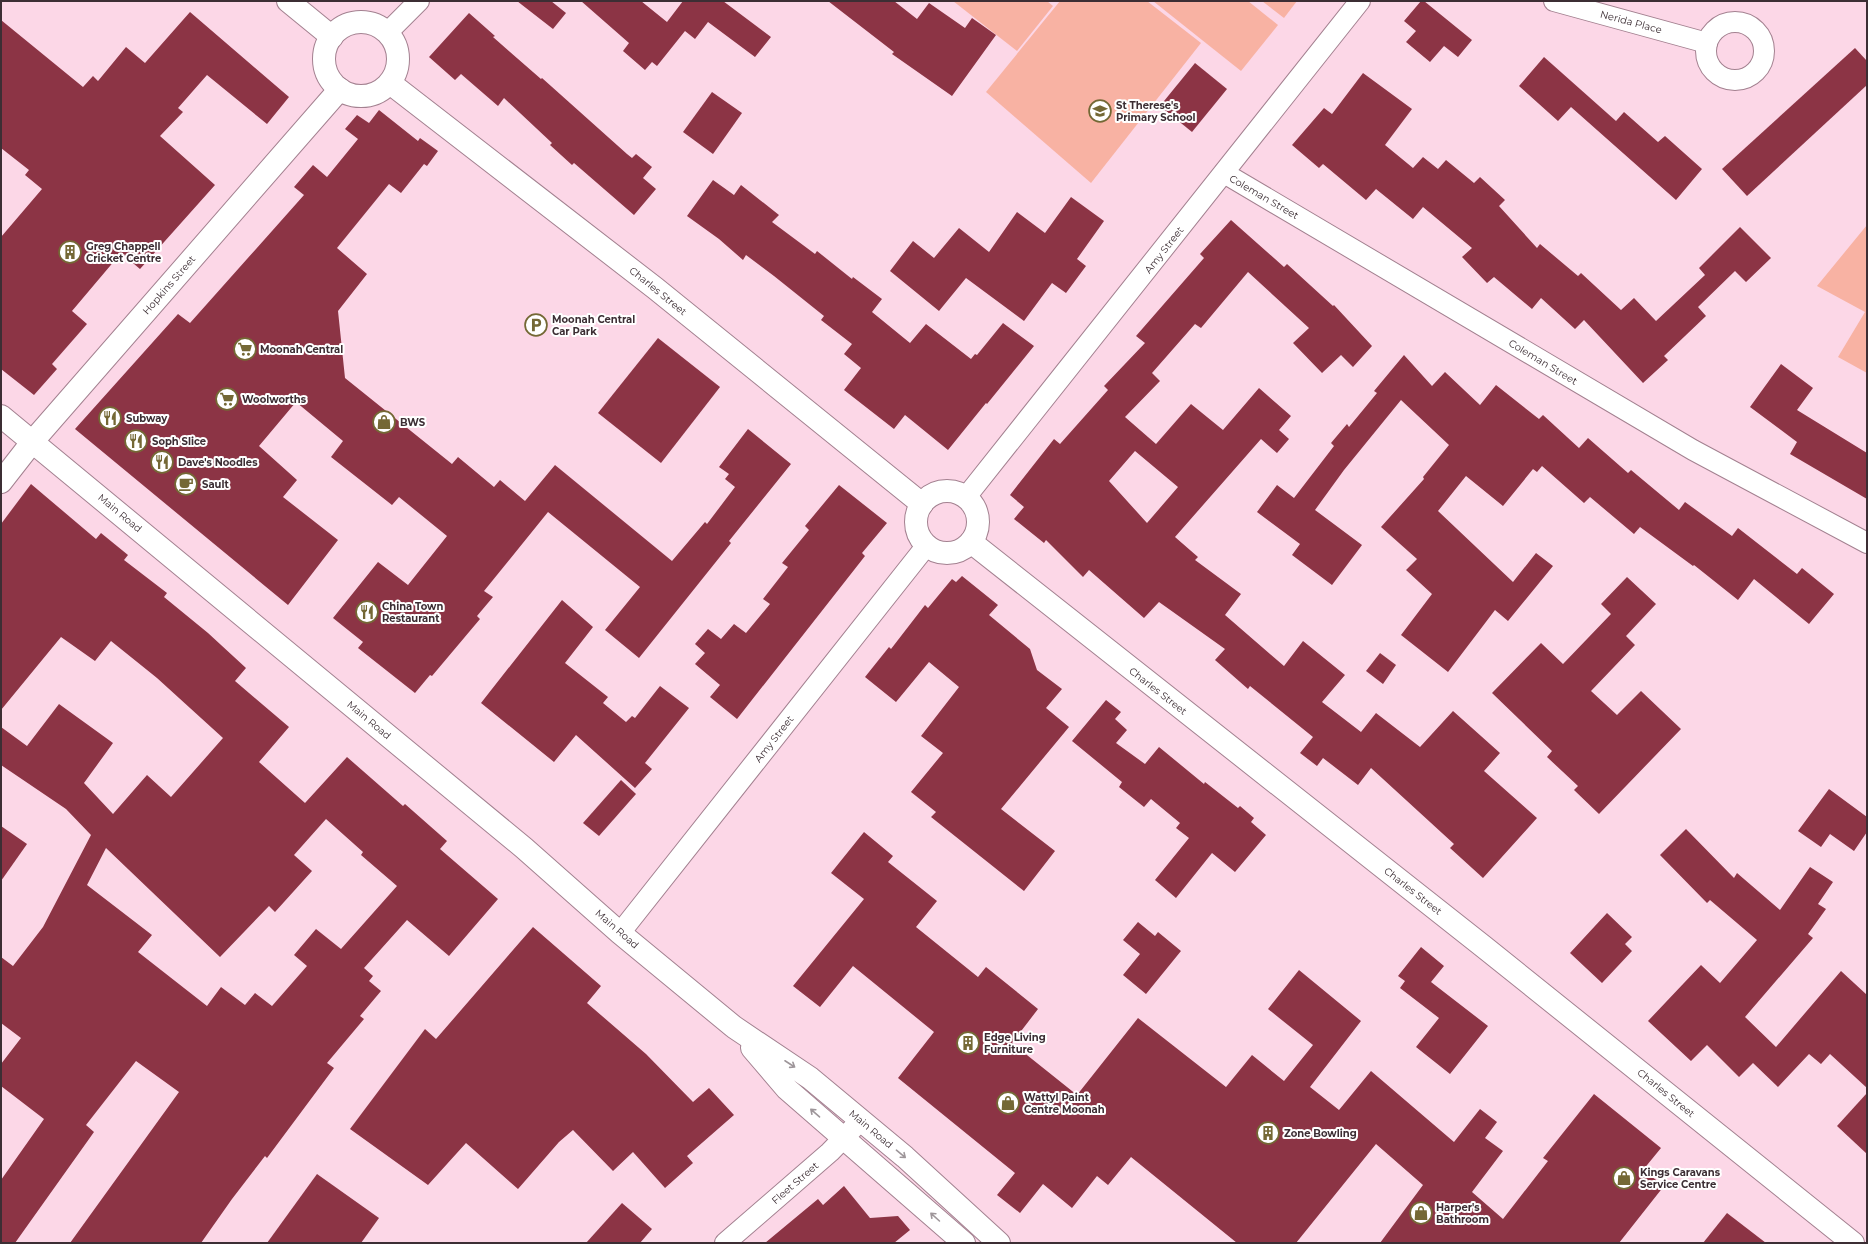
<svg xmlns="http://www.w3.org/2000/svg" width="1868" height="1244" font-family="Montserrat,sans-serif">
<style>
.green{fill:#f8b2a3}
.building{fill:#8c3445;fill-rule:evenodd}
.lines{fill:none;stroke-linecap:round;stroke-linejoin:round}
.minor-casing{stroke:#a38190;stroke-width:22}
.tertiary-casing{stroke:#a38190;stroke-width:24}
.secondary-casing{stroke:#a38190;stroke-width:24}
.minor{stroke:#fff;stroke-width:20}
.tertiary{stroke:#fff;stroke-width:22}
.secondary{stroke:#fff;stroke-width:22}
.oneway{stroke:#9e969a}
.labels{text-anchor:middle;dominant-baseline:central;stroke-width:4;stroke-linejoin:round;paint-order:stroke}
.street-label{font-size:10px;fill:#3c2e34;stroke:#fff}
.poi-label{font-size:10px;font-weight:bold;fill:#3c2e34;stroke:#fff;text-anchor:start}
</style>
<rect width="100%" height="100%" fill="#fcd7e7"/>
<g class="green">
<path d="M 953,1 L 1047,1 L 1053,6 L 1017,51 Z"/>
<path d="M 1060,1 L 1147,1 L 1201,43 L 1091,183 L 986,92 Z"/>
<path d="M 1153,1 L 1248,1 L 1278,25 L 1241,71 Z"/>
<path d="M 1262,1 L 1297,1 L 1284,18 Z"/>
<path d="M 1867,225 L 1867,373 L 1838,357 L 1865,312 L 1817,286 Z"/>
</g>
<g class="building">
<path d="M 517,1 L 551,1 L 566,13 L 553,29 Z"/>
<path d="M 581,1 L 641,1 L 667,22 L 683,1 L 723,1 L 771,37 L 755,57 L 708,22 L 695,39 L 685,31 L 657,66 L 652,62 L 645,70 L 623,51 L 629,43 Z"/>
<path d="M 828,1 L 894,1 L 917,19 L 929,3 L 965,28 L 972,18 L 996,35 L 952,96 L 892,54 L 894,52 Z"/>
<path d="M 1421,1 L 1424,1 L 1472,40 L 1458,57 L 1444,46 L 1430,62 L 1406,42 L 1416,31 L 1404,21 Z"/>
<path d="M 190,12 L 289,97 L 267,124 L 207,75 L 178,108 L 183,112 L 160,136 L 215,185 L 140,269 L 121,253 L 72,311 L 87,324 L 52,364 L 57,369 L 34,395 L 1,369 L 1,237 L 42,189 L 25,175 L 29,170 L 1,148 L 1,20 L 83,87 L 93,76 L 98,81 L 126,47 L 145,63 Z"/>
<path d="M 469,13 L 495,36 L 493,37 L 541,79 L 542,78 L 627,154 L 632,158 L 636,154 L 652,167 L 643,178 L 656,189 L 634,215 L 574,163 L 572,165 L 550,145 L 552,143 L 504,98 L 498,106 L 461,74 L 455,80 L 429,57 Z"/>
<path d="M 1855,48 L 1867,61 L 1867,85 L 1747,196 L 1722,169 Z"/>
<path d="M 1544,57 L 1616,121 L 1624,112 L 1658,142 L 1665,136 L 1702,169 L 1676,200 L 1571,107 L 1558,121 L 1519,86 Z"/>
<path d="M 1195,63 L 1227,89 L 1192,132 L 1160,106 Z"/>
<path d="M 1363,73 L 1412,109 L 1385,145 L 1413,168 L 1423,157 L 1438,169 L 1446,160 L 1474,183 L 1480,177 L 1505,200 L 1499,206 L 1537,248 L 1540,244 L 1578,276 L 1581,273 L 1621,310 L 1634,298 L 1656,321 L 1705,275 L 1699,268 L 1740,227 L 1771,258 L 1746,282 L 1735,271 L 1698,307 L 1706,316 L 1664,356 L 1668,360 L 1643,383 L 1584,320 L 1575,329 L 1541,298 L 1532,309 L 1494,277 L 1487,283 L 1462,257 L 1472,248 L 1423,207 L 1413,219 L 1376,189 L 1366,200 L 1323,164 L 1319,168 L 1292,145 L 1324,108 L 1332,114 Z"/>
<path d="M 712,92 L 742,113 L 713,154 L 683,132 Z"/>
<path d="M 379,110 L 418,141 L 420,138 L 438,151 L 427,166 L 424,164 L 401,193 L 389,184 L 337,248 L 367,274 L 338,311 L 345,378 L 452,464 L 458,457 L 494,487 L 500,480 L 525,501 L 555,465 L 672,561 L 705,522 L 707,524 L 735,487 L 725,479 L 729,474 L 719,467 L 748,429 L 791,464 L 729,541 L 731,543 L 639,658 L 605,630 L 640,587 L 548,512 L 484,591 L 493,597 L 477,616 L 480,619 L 432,676 L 430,675 L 415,693 L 358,648 L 363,642 L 333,618 L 378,562 L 408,585 L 447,536 L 399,497 L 392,505 L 331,457 L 343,441 L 296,402 L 259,446 L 297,480 L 283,497 L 338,540 L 288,605 L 75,429 L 178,314 L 190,323 L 304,195 L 294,187 L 313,165 L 327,177 L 358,139 L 345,129 L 357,115 L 369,123 Z"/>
<path d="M 713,180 L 734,195 L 741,185 L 779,215 L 772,222 L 815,254 L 817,251 L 852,279 L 853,277 L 882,299 L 872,312 L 910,343 L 926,324 L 971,359 L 975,354 L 977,355 L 1003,323 L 1034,346 L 987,404 L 986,403 L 948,450 L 905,415 L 894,429 L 844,390 L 861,368 L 844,354 L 852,344 L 821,320 L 824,316 L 774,276 L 746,255 L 743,260 L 719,239 L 687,216 Z"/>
<path d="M 1071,197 L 1104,221 L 1077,259 L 1086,266 L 1066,293 L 1052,283 L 1024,321 L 966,278 L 939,311 L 890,271 L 913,241 L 934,258 L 959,228 L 989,252 L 1017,212 L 1045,233 Z"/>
<path d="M 1231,220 L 1284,267 L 1287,264 L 1333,306 L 1334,305 L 1372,346 L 1353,367 L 1341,355 L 1322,373 L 1293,343 L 1309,328 L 1248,272 L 1201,328 L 1195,324 L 1152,373 L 1160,381 L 1125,417 L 1156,444 L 1191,404 L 1223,430 L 1259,388 L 1291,416 L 1279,430 L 1289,439 L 1277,453 L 1261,439 L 1175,537 L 1198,557 L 1195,560 L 1241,594 L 1225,615 L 1284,666 L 1303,641 L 1345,675 L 1322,702 L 1361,732 L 1376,713 L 1420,747 L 1453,711 L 1500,753 L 1484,771 L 1537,818 L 1483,878 L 1450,848 L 1454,844 L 1371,768 L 1358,785 L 1323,758 L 1317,766 L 1300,753 L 1313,737 L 1250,686 L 1248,689 L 1215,660 L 1225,649 L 1159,602 L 1144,618 L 1089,570 L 1083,577 L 1046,540 L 1044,543 L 1014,519 L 1024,507 L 1010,495 L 1054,439 L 1060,444 L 1108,390 L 1104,386 L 1145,343 L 1136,336 L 1204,258 L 1200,254 ZM 1135,451 L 1178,487 L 1147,523 L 1109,481 Z"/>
<path d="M 658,338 L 720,387 L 661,463 L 598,413 Z"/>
<path d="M 1404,355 L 1432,386 L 1445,372 L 1480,405 L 1496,385 L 1539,419 L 1543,415 L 1579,448 L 1588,438 L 1628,473 L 1631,470 L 1679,510 L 1685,502 L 1732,536 L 1738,528 L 1797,574 L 1802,568 L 1834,594 L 1809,624 L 1754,579 L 1738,600 L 1694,565 L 1693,566 L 1640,527 L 1634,534 L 1590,497 L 1584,503 L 1542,466 L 1537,472 L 1533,469 L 1503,506 L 1466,476 L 1438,511 L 1513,582 L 1536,553 L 1553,566 L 1508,621 L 1495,610 L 1448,672 L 1401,635 L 1432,594 L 1406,570 L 1417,559 L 1381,527 L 1424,479 L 1423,477 L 1449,445 L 1401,400 L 1344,470 L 1315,510 L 1362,545 L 1332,585 L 1292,555 L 1300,544 L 1257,512 L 1277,485 L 1294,498 L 1334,446 L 1331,443 L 1347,424 L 1349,427 L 1377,393 L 1374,391 Z"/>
<path d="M 1781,364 L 1813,388 L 1797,410 L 1867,453 L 1867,499 L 1790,454 L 1797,442 L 1750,407 Z"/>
<path d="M 31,484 L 96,539 L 101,533 L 128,555 L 124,560 L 167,593 L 164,597 L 208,633 L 246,668 L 235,681 L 289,727 L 259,762 L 305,803 L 347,757 L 403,806 L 405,804 L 447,841 L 440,849 L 498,899 L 449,956 L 407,920 L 364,968 L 373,976 L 369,981 L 381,991 L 360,1016 L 364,1019 L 327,1063 L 334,1068 L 267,1158 L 265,1156 L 232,1199 L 201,1243 L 70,1243 L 179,1092 L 136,1061 L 86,1125 L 94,1132 L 15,1243 L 1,1243 L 1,1180 L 44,1119 L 1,1086 L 1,1064 L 21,1038 L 1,1023 L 1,957 L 13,966 L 43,927 L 91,835 L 66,809 L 1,765 L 1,727 L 27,746 L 59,704 L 113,743 L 84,783 L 113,814 L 147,775 L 171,797 L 223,738 L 157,678 L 111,641 L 95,661 L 61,637 L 1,710 L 1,524 ZM 326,819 L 363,852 L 361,855 L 397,886 L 341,949 L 316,929 L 294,955 L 307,966 L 272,1006 L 255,993 L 245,1005 L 221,987 L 207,1006 L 138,952 L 152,935 L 87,885 L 106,848 L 220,957 L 269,906 L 275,912 L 312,871 L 294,855 Z"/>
<path d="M 839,485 L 887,523 L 862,553 L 865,556 L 737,719 L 710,697 L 720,685 L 695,664 L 705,653 L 695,644 L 708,629 L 721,639 L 734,624 L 746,633 L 770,604 L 763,599 L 788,567 L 782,563 L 809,530 L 805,526 Z"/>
<path d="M 962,576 L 998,605 L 989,615 L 1030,649 L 1037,670 L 1062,689 L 1046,708 L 1069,727 L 1001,809 L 1055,851 L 1024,891 L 931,817 L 936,812 L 911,792 L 943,753 L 921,736 L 959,687 L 929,662 L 896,702 L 865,677 L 889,647 L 891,649 L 925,605 L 928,608 L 952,579 L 956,582 Z"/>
<path d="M 1627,577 L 1656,604 L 1626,636 L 1635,645 L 1591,691 L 1617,715 L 1641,691 L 1681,729 L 1599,814 L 1574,790 L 1578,786 L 1547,757 L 1552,751 L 1492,693 L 1541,643 L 1563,664 L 1611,614 L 1601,604 Z"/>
<path d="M 562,600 L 593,627 L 565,663 L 608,697 L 603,703 L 626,722 L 632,716 L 635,718 L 660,686 L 689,708 L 645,763 L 652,769 L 635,788 L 576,735 L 554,762 L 481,703 Z"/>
<path d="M 1380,653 L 1396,665 L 1383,684 L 1366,671 Z"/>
<path d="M 1106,700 L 1121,712 L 1115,719 L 1127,730 L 1116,743 L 1145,764 L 1159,747 L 1204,784 L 1205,782 L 1238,808 L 1240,806 L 1254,818 L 1251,822 L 1266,835 L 1235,872 L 1212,853 L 1176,898 L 1155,880 L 1189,838 L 1176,828 L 1180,823 L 1151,799 L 1144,807 L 1119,787 L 1122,782 L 1072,741 Z"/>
<path d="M 621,780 L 636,794 L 599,836 L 583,823 Z"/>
<path d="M 1829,789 L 1867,817 L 1867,832 L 1854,851 L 1830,834 L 1821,847 L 1798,831 Z"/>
<path d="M 1,826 L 27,844 L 1,881 Z"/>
<path d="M 1686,829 L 1734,878 L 1737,873 L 1780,910 L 1810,867 L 1833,882 L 1818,904 L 1826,909 L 1808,934 L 1813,938 L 1745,1017 L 1776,1047 L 1841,971 L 1867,995 L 1867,1088 L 1830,1054 L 1821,1064 L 1809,1054 L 1778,1087 L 1753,1063 L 1739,1077 L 1707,1045 L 1691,1061 L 1648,1021 L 1701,965 L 1720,983 L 1757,940 L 1710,900 L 1707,903 L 1660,855 Z"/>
<path d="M 864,832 L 893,856 L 888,862 L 937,901 L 916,927 L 978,977 L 986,967 L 1038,1009 L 1012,1043 L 1077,1095 L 1138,1018 L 1226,1087 L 1252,1055 L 1284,1081 L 1313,1045 L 1268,1009 L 1299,970 L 1361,1021 L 1310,1087 L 1339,1110 L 1371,1071 L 1454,1142 L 1480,1109 L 1497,1122 L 1485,1138 L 1503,1151 L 1472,1192 L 1503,1219 L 1548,1161 L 1543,1158 L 1594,1094 L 1661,1148 L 1643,1170 L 1664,1186 L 1619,1243 L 1380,1243 L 1423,1185 L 1376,1144 L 1296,1243 L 1237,1243 L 1131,1157 L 1108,1185 L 1097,1176 L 1072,1208 L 1043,1184 L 1020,1213 L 997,1195 L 1015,1173 L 898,1078 L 934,1032 L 853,966 L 820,1007 L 793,986 L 864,899 L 831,873 Z"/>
<path d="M 1607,913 L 1632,937 L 1625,944 L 1632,951 L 1602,983 L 1570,953 Z"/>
<path d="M 1138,922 L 1155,936 L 1158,932 L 1181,951 L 1146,994 L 1123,975 L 1140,954 L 1123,940 Z"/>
<path d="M 533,927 L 601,986 L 587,1003 L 646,1054 L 693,1102 L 709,1088 L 734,1115 L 687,1156 L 693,1163 L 665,1188 L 633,1152 L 613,1171 L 573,1130 L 559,1142 L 518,1189 L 466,1143 L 428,1185 L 350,1129 L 425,1029 L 436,1039 Z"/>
<path d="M 1421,947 L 1444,966 L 1431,982 L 1488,1026 L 1450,1074 L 1416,1047 L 1439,1018 L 1400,988 L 1405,981 L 1398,976 Z"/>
<path d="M 1867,1093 L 1867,1154 L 1837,1126 Z"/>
<path d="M 317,1174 L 379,1218 L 361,1243 L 267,1243 Z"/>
<path d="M 844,1186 L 870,1218 L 898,1216 L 910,1230 L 894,1243 L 765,1243 L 818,1199 L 823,1205 Z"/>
<path d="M 622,1203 L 652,1229 L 640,1243 L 586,1243 Z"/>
<path d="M 1727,1213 L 1766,1243 L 1703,1243 Z"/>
</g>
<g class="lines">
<g class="minor-casing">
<g id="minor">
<path d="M 1554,1 L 1707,43"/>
<circle cx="1735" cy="51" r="29"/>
<path d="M 387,33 L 419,1"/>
<path d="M 1224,173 L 1693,450 L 1867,543"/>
<path d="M 966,497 L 1360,1"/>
<path d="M 620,933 L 927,545"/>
<path d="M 725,1243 L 830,1152 L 861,1120"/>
</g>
</g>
<g class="tertiary-casing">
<g id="tertiary">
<path d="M 288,1 L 332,37"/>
<circle cx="361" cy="59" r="37"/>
<path d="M 390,83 L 655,288 L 922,504"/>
<path d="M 1,482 L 33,441 L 340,89"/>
<circle cx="947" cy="522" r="31"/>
<path d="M 971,542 L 1484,947 L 1853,1243"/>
</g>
</g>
<g class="secondary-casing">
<g id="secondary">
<path d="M 1,416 L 524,848 L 620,933 L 734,1027 L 810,1078 L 905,1157 L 999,1243"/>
<path d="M 752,1048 L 787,1089 L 964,1243"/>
</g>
</g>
<use href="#minor" class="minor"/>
<use href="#tertiary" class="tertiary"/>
<use href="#secondary" class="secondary"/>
</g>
<defs><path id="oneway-shaft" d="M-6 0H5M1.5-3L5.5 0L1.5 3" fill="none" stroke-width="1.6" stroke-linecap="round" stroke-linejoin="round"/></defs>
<g class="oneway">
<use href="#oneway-shaft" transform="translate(790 1064) rotate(33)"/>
<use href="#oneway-shaft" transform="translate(815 1113) rotate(-139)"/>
<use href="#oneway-shaft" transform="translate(901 1154) rotate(40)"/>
<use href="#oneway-shaft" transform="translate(935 1217) rotate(-138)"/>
</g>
<defs>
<g id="school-ring" transform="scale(1.15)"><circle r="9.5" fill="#fff" stroke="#746835" stroke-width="1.5"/><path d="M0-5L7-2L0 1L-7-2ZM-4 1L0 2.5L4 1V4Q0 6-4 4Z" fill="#746835"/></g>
<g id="building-ring" transform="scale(1.15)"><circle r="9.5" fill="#fff" stroke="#746835" stroke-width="1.5"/><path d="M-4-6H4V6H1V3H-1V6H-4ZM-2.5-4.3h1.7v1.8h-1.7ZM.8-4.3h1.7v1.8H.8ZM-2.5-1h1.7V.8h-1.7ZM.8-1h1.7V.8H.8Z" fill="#746835"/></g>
<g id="parking-ring" transform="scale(1.15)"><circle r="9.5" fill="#fff" stroke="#746835" stroke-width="1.5"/><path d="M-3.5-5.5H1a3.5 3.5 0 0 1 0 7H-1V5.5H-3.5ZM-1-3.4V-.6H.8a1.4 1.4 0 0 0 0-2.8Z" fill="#746835"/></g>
<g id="supermarket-ring" transform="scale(1.15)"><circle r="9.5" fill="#fff" stroke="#746835" stroke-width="1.5"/><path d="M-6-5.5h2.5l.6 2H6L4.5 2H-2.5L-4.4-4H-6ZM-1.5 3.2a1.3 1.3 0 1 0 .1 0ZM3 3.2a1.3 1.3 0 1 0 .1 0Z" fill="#746835"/></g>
<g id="restaurant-ring" transform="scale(1.15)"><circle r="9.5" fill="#fff" stroke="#746835" stroke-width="1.5"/><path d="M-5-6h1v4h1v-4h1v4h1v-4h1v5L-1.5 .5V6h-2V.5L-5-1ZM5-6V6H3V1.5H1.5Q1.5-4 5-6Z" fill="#746835"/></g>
<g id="shop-ring" transform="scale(1.15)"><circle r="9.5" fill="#fff" stroke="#746835" stroke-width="1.5"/><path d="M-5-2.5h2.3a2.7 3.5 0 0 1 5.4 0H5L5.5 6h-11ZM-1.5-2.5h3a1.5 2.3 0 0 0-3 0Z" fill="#746835"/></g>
<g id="cafe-ring" transform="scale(1.15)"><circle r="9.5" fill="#fff" stroke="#746835" stroke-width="1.5"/><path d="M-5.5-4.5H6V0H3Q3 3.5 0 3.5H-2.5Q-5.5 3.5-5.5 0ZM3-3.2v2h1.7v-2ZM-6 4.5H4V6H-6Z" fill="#746835"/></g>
</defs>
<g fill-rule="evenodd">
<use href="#school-ring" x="1100" y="111"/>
<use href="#building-ring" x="70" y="252"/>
<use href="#parking-ring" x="536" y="325"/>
<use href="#supermarket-ring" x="245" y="349"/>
<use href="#supermarket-ring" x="227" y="399"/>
<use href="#restaurant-ring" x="110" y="418"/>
<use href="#shop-ring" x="384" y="422"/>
<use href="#restaurant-ring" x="136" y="441"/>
<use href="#restaurant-ring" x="162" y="462"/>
<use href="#cafe-ring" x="186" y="484"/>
<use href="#restaurant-ring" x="367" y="612"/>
<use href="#building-ring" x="968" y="1043"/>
<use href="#shop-ring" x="1008" y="1103"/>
<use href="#building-ring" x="1268" y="1133"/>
<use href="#shop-ring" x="1624" y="1178"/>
<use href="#shop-ring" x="1421" y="1213"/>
</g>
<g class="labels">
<g class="street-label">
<text transform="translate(1631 22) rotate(15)">Nerida Place</text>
<text transform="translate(1264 197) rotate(30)">Coleman Street</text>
<text transform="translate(1164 250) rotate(-52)">Amy Street</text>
<text transform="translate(169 285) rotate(-49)">Hopkins Street</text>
<text transform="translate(658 291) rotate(39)">Charles Street</text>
<text transform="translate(1543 362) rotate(31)">Coleman Street</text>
<text transform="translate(120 513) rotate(40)">Main Road</text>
<text transform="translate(1158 691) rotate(38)">Charles Street</text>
<text transform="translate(369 720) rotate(40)">Main Road</text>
<text transform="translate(774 739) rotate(-52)">Amy Street</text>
<text transform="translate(1413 891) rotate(38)">Charles Street</text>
<text transform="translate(617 929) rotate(41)">Main Road</text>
<text transform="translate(1666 1093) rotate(39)">Charles Street</text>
<text transform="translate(871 1129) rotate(40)">Main Road</text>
<text transform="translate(795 1183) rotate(-41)">Fleet Street</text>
</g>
<g class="poi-label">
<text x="1116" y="105">St Therese's<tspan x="1116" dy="12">Primary School</tspan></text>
<text x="86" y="246">Greg Chappell<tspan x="86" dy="12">Cricket Centre</tspan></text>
<text x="552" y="319">Moonah Central<tspan x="552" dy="12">Car Park</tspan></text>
<text x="260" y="349">Moonah Central</text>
<text x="242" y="399">Woolworths</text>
<text x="126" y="418">Subway</text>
<text x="400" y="422">BWS</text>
<text x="152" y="441">Soph Slice</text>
<text x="178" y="462">Dave's Noodles</text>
<text x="202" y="484">Sault</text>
<text x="382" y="606">China Town<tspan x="382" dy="12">Restaurant</tspan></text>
<text x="984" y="1037">Edge Living<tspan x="984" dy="12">Furniture</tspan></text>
<text x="1024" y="1097">Wattyl Paint<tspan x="1024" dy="12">Centre Moonah</tspan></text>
<text x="1284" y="1133">Zone Bowling</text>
<text x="1640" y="1172">Kings Caravans<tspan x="1640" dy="12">Service Centre</tspan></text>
<text x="1436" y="1207">Harper's<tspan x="1436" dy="12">Bathroom</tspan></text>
</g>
</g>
<rect width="1868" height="1244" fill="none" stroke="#3c2e34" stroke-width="4"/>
</svg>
